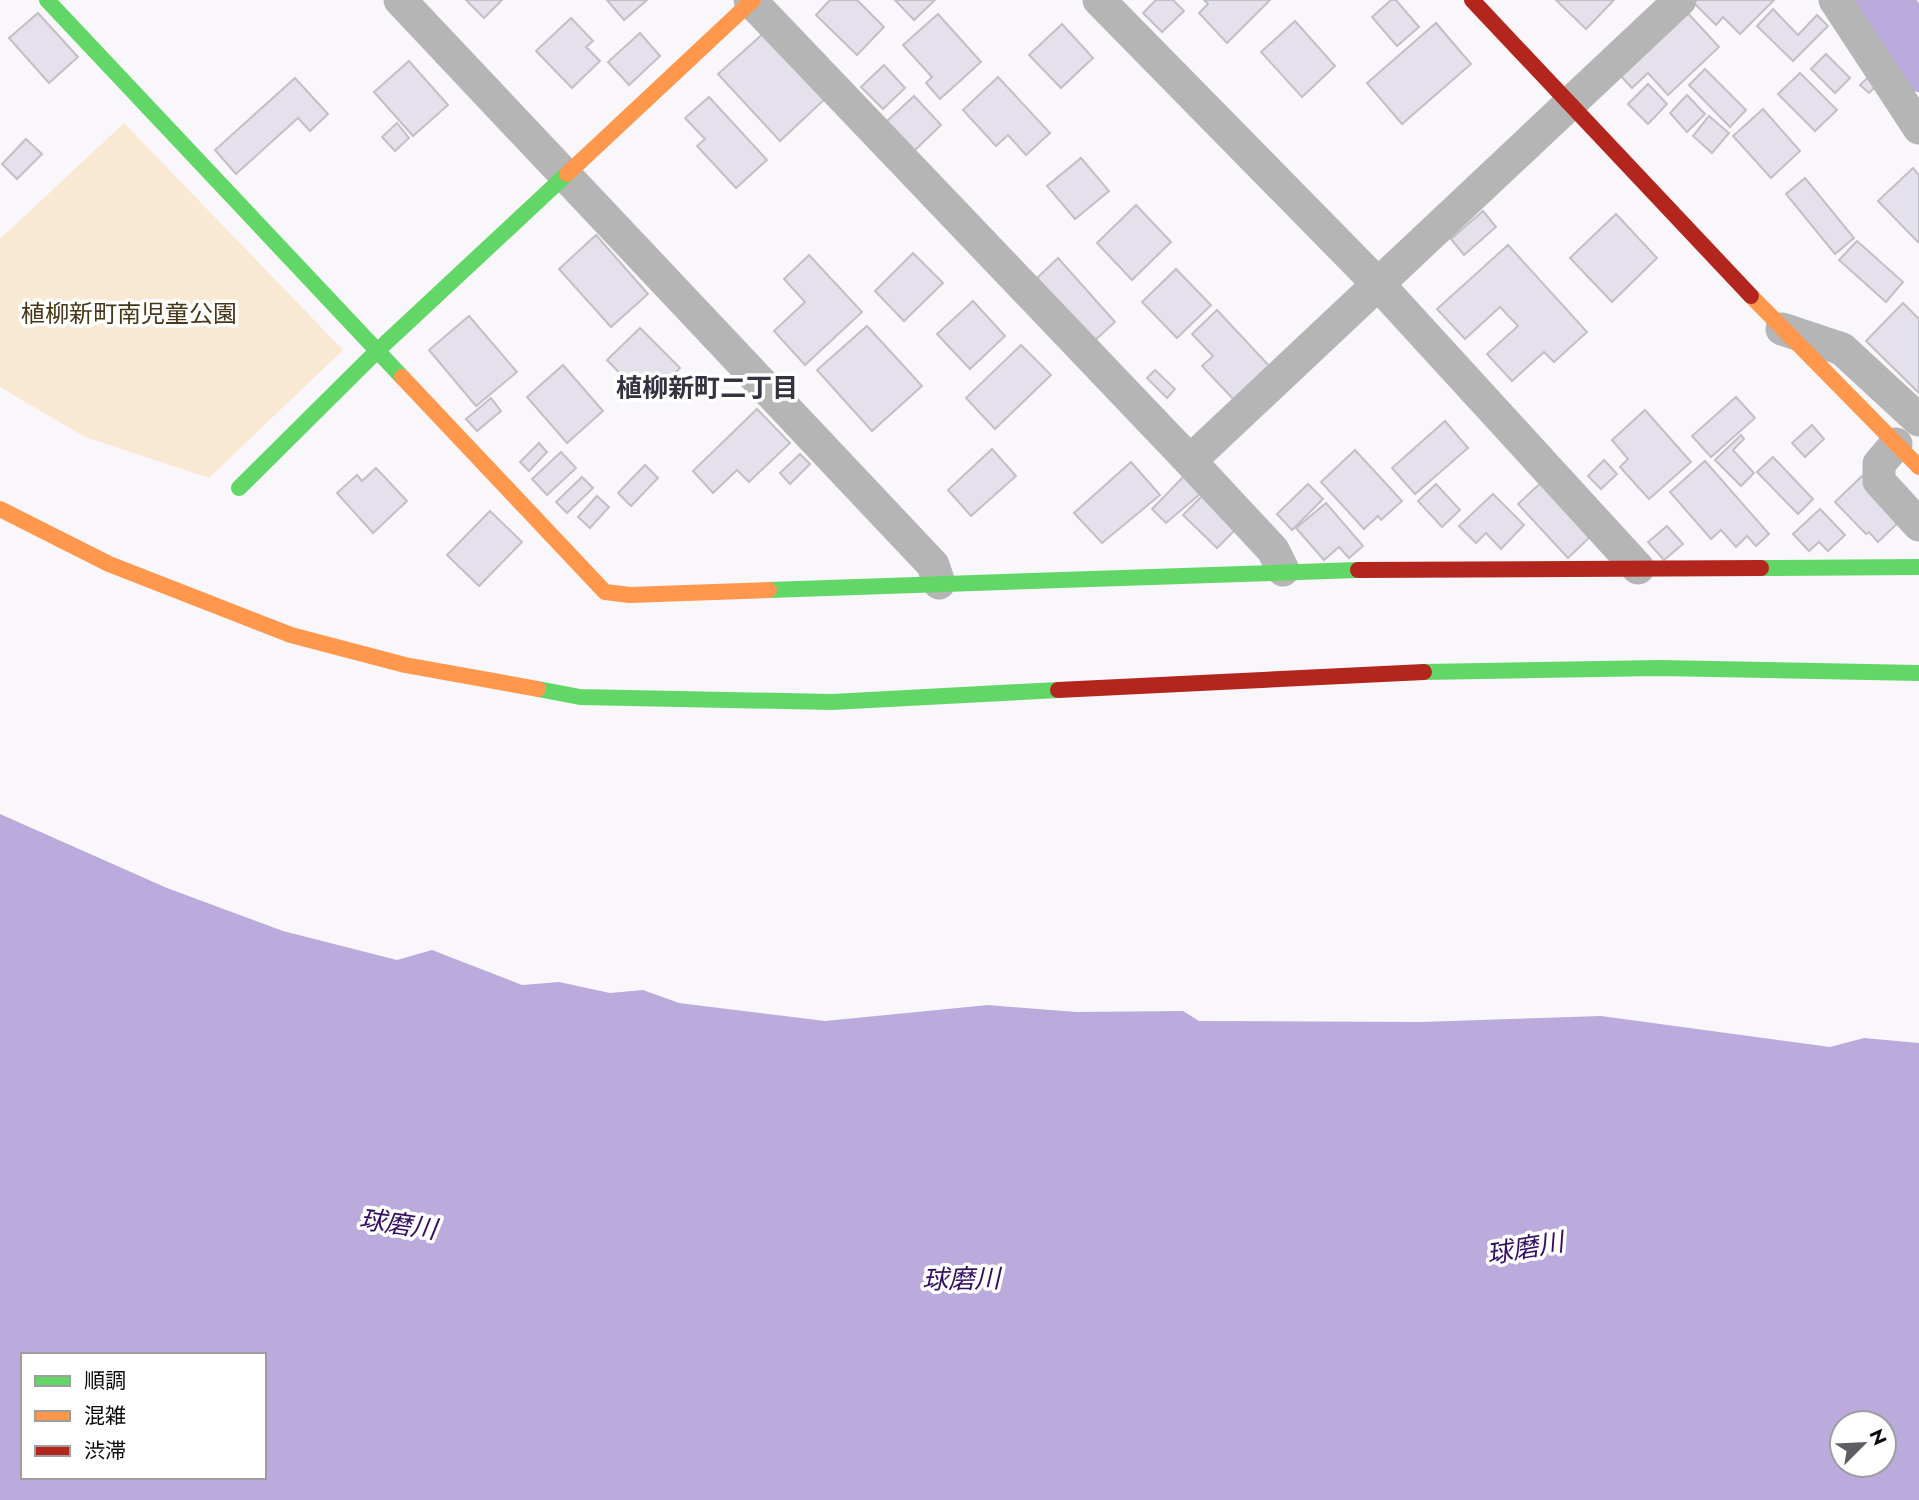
<svg xmlns="http://www.w3.org/2000/svg" width="1919" height="1500" font-family="Jost,'Noto Sans JP',sans-serif">
<style>
.green{fill:#f9e9d2}
.water{fill:#bbabdc;fill-rule:evenodd}
.lines{fill:none;stroke-linecap:round;stroke-linejoin:round}
.river{stroke:#bbabdc;stroke-width:60}
.building{fill:#e4e0ec;stroke:#c1c0c5;stroke-width:2}
.street{stroke:#b6b5b5;stroke-width:33}
.fast{stroke:#63d668;stroke-width:16}
.slow{stroke:#ff974d;stroke-width:16}
.jam{stroke:#b3261e;stroke-width:16}
.labels{text-anchor:middle;dominant-baseline:central;stroke-width:7;stroke-linejoin:round;paint-order:stroke}
.park-label{font-size:24px;fill:#473617;stroke:#fff}
.neighbourhood-label{font-size:26px;font-weight:bold;fill:#363340;stroke:#fff}
.water-label{font-size:26px;font-style:italic;fill:#330f5f;stroke:#fff}
</style>
<rect width="100%" height="100%" fill="#f9f7fc"/>
<path class="green" d="M 124,123 L 343,350 L 209,478 L 85,437 L 0,387 L 0,239 Z"/>
<path class="water" d="M 0,814 L 167,888 L 283,931 L 397,960 L 432,950 L 522,985 L 559,982 L 610,993 L 643,990 L 679,1003 L 825,1021 L 988,1005 L 1076,1012 L 1183,1011 L 1199,1021 L 1420,1022 L 1601,1016 L 1830,1047 L 1864,1038 L 1919,1043 L 1919,1500 L 0,1500 ZM 23,1355 L 264,1355 L 264,1477 L 23,1477 ZM 1842,1423 L 1884,1423 L 1884,1465 L 1842,1465 Z"/>
<g class="lines">
<path class="river" d="M 1882,0 L 1919,62"/>
</g>
<g class="building">
<path d="M 466,0 L 502,0 L 484,18 Z"/>
<path d="M 607,0 L 647,0 L 624,20 Z"/>
<path d="M 830,0 L 857,0 L 884,27 L 857,55 L 816,15 Z"/>
<path d="M 895,0 L 935,0 L 914,20 Z"/>
<path d="M 1156,0 L 1173,0 L 1184,11 L 1162,32 L 1143,13 Z"/>
<path d="M 1204,0 L 1270,0 L 1227,43 L 1199,13 L 1208,4 Z"/>
<path d="M 1391,0 L 1396,0 L 1419,27 L 1397,46 L 1372,17 Z"/>
<path d="M 1556,0 L 1614,0 L 1586,29 Z"/>
<path d="M 1696,0 L 1774,0 L 1740,34 L 1723,17 L 1716,25 L 1694,3 Z"/>
<path d="M 1773,9 L 1798,35 L 1817,15 L 1828,26 L 1793,61 L 1757,26 Z"/>
<path d="M 1685,10 L 1719,47 L 1668,95 L 1648,73 L 1632,88 L 1618,73 Z"/>
<path d="M 38,13 L 78,57 L 49,83 L 9,38 Z"/>
<path d="M 938,14 L 981,62 L 940,99 L 926,83 L 932,77 L 903,45 Z"/>
<path d="M 571,18 L 593,41 L 586,47 L 600,61 L 572,88 L 536,51 Z"/>
<path d="M 1295,21 L 1335,66 L 1302,97 L 1261,52 Z"/>
<path d="M 1436,23 L 1471,64 L 1402,124 L 1367,83 Z"/>
<path d="M 1062,24 L 1093,58 L 1061,88 L 1029,55 Z"/>
<path d="M 765,32 L 826,98 L 780,141 L 718,74 Z"/>
<path d="M 640,33 L 660,56 L 629,85 L 608,62 Z"/>
<path d="M 1826,54 L 1850,78 L 1835,93 L 1811,69 Z"/>
<path d="M 409,61 L 448,105 L 413,136 L 374,92 Z"/>
<path d="M 884,65 L 905,88 L 883,109 L 861,87 Z"/>
<path d="M 1705,69 L 1746,110 L 1730,127 L 1689,85 Z"/>
<path d="M 1874,72 L 1882,80 L 1869,93 L 1860,85 Z"/>
<path d="M 1800,73 L 1837,110 L 1815,131 L 1778,94 Z"/>
<path d="M 998,77 L 1050,133 L 1026,155 L 1008,135 L 996,146 L 963,110 Z"/>
<path d="M 295,78 L 328,114 L 310,131 L 298,118 L 236,174 L 215,150 Z"/>
<path d="M 1648,84 L 1667,104 L 1648,124 L 1628,104 Z"/>
<path d="M 1687,95 L 1705,114 L 1687,132 L 1670,113 Z"/>
<path d="M 914,96 L 941,125 L 914,151 L 886,122 Z"/>
<path d="M 709,97 L 767,160 L 736,188 L 697,146 L 705,139 L 685,118 Z"/>
<path d="M 1763,109 L 1800,151 L 1771,178 L 1733,136 Z"/>
<path d="M 1709,116 L 1729,133 L 1712,153 L 1693,136 Z"/>
<path d="M 397,123 L 409,138 L 395,151 L 382,137 Z"/>
<path d="M 26,139 L 42,154 L 17,179 L 2,164 Z"/>
<path d="M 1081,158 L 1109,191 L 1075,219 L 1047,186 Z"/>
<path d="M 1913,168 L 1919,175 L 1919,243 L 1878,201 Z"/>
<path d="M 1805,178 L 1854,238 L 1835,254 L 1786,194 Z"/>
<path d="M 1136,205 L 1171,242 L 1132,280 L 1097,243 Z"/>
<path d="M 1483,211 L 1496,227 L 1464,255 L 1451,239 Z"/>
<path d="M 1616,214 L 1657,258 L 1612,302 L 1570,258 Z"/>
<path d="M 596,235 L 648,294 L 611,327 L 559,269 Z"/>
<path d="M 1857,241 L 1903,282 L 1886,302 L 1839,260 Z"/>
<path d="M 1508,245 L 1587,332 L 1554,362 L 1544,352 L 1512,381 L 1487,354 L 1518,326 L 1500,307 L 1465,339 L 1437,309 Z"/>
<path d="M 913,253 L 943,283 L 904,321 L 875,291 Z"/>
<path d="M 809,255 L 862,312 L 805,365 L 774,331 L 805,302 L 784,279 Z"/>
<path d="M 1058,258 L 1115,322 L 1094,341 L 1037,278 Z"/>
<path d="M 1176,269 L 1211,305 L 1177,338 L 1142,302 Z"/>
<path d="M 973,301 L 1005,336 L 970,369 L 937,334 Z"/>
<path d="M 1903,303 L 1919,319 L 1919,393 L 1866,341 Z"/>
<path d="M 1217,310 L 1273,370 L 1237,403 L 1202,366 L 1213,356 L 1192,334 Z"/>
<path d="M 469,316 L 517,372 L 476,406 L 429,350 Z"/>
<path d="M 867,326 L 922,386 L 872,431 L 817,370 Z"/>
<path d="M 640,328 L 680,368 L 647,401 L 607,360 Z"/>
<path d="M 1021,345 L 1051,375 L 995,429 L 966,398 Z"/>
<path d="M 563,365 L 603,411 L 567,443 L 527,397 Z"/>
<path d="M 1155,370 L 1175,389 L 1167,398 L 1147,378 Z"/>
<path d="M 1736,397 L 1755,418 L 1711,457 L 1692,436 Z"/>
<path d="M 491,398 L 501,411 L 477,431 L 466,419 Z"/>
<path d="M 757,409 L 790,443 L 749,482 L 737,470 L 713,493 L 693,471 Z"/>
<path d="M 1645,410 L 1691,462 L 1649,499 L 1620,467 L 1628,459 L 1612,440 Z"/>
<path d="M 1445,421 L 1468,448 L 1415,494 L 1392,468 Z"/>
<path d="M 1812,425 L 1824,439 L 1805,457 L 1792,443 Z"/>
<path d="M 1741,435 L 1744,439 L 1733,450 L 1754,473 L 1741,486 L 1715,460 Z"/>
<path d="M 539,443 L 547,452 L 529,471 L 520,462 Z"/>
<path d="M 992,449 L 1016,476 L 971,516 L 948,490 Z"/>
<path d="M 1355,450 L 1402,501 L 1381,520 L 1378,516 L 1364,529 L 1321,482 Z"/>
<path d="M 561,452 L 576,468 L 547,495 L 532,479 Z"/>
<path d="M 800,454 L 810,464 L 790,484 L 780,473 Z"/>
<path d="M 1773,457 L 1813,499 L 1798,514 L 1757,472 Z"/>
<path d="M 1604,460 L 1617,474 L 1601,489 L 1588,476 Z"/>
<path d="M 1705,461 L 1769,534 L 1756,546 L 1747,536 L 1736,547 L 1721,530 L 1711,539 L 1670,492 Z"/>
<path d="M 1131,462 L 1160,495 L 1102,543 L 1074,513 Z"/>
<path d="M 645,465 L 658,478 L 631,506 L 618,493 Z"/>
<path d="M 376,468 L 407,501 L 373,533 L 337,493 L 357,475 L 362,481 Z"/>
<path d="M 1189,471 L 1207,488 L 1166,523 L 1152,509 Z"/>
<path d="M 1862,476 L 1903,518 L 1878,542 L 1869,532 L 1866,534 L 1835,502 Z"/>
<path d="M 582,477 L 593,488 L 567,513 L 556,502 Z"/>
<path d="M 1543,481 L 1593,534 L 1568,558 L 1518,504 Z"/>
<path d="M 1308,484 L 1323,499 L 1292,530 L 1277,514 Z"/>
<path d="M 1436,484 L 1460,510 L 1442,527 L 1418,501 Z"/>
<path d="M 1205,493 L 1238,527 L 1217,548 L 1183,515 Z"/>
<path d="M 1493,494 L 1524,525 L 1501,549 L 1486,533 L 1476,543 L 1459,526 Z"/>
<path d="M 597,496 L 609,507 L 590,528 L 578,517 Z"/>
<path d="M 1326,503 L 1363,546 L 1349,558 L 1339,547 L 1324,560 L 1296,528 Z"/>
<path d="M 1820,509 L 1845,535 L 1828,551 L 1819,542 L 1809,551 L 1793,534 Z"/>
<path d="M 490,511 L 522,542 L 479,586 L 447,555 Z"/>
<path d="M 1667,526 L 1683,544 L 1664,560 L 1648,542 Z"/>
</g>
<g class="lines">
<g class="street">
<path d="M 400,0 L 933,565 L 939,583"/>
<path d="M 750,0 L 1190,461 L 1273,550 L 1283,570"/>
<path d="M 1099,0 L 1378,284 L 1638,568"/>
<path d="M 1835,0 L 1919,128"/>
<path d="M 1782,329 L 1842,349 L 1919,420"/>
<path d="M 1896,444 L 1879,464 L 1879,481 L 1919,525"/>
<path d="M 1190,461 L 1680,0"/>
</g>
<g class="fast">
<path d="M 47,0 L 402,377"/>
<path d="M 239,488 L 376,352 L 567,174"/>
<path d="M 1761,568 L 1919,567"/>
<path d="M 769,590 L 1358,570"/>
<path d="M 1424,672 L 1659,668 L 1919,673"/>
<path d="M 538,689 L 580,697 L 832,702 L 1058,690"/>
</g>
<g class="slow">
<path d="M 567,174 L 753,0"/>
<path d="M 1751,296 L 1919,467"/>
<path d="M 402,377 L 605,592 L 630,595 L 769,590"/>
<path d="M 0,509 L 109,564 L 291,635 L 405,665 L 538,689"/>
</g>
<g class="jam">
<path d="M 1472,0 L 1751,296"/>
<path d="M 1358,570 L 1761,568"/>
<path d="M 1058,690 L 1424,672"/>
</g>
</g>
<g class="labels">
<g class="park-label">
<text x="129" y="313">植柳新町南児童公園</text>
</g>
<g class="neighbourhood-label">
<text x="707" y="388">植柳新町二丁目</text>
</g>
<g class="water-label">
<text transform="translate(398 1224) rotate(8)">球磨川</text>
<text transform="translate(1525 1248) rotate(-10)">球磨川</text>
<text transform="translate(961 1279) rotate(-1)">球磨川</text>
</g>
</g>
<rect x="21" y="1353" width="245" height="126" fill="#ffffff" stroke="#9e9d9f" stroke-width="2"/>
<rect x="35" y="1376" width="35" height="10" fill="#63d668" stroke="#9e9d9f" stroke-width="2"/>
<text x="84" y="1388" font-size="21" fill="#0c0a10">順調</text>
<rect x="35" y="1411" width="35" height="10" fill="#ff974d" stroke="#9e9d9f" stroke-width="2"/>
<text x="84" y="1423" font-size="21" fill="#0c0a10">混雑</text>
<rect x="35" y="1446" width="35" height="10" fill="#b3261e" stroke="#9e9d9f" stroke-width="2"/>
<text x="84" y="1458" font-size="21" fill="#0c0a10">渋滞</text>
<g transform="translate(1863 1444) rotate(66)"><circle r="33" fill="#ffffff" stroke="#9e9d9f" stroke-width="2"/>
<path d="M0-5L12 26L0 18L-12 26Z" fill="#5f5d63"/>
<text y="-10" font-size="19" font-weight="bold" text-anchor="middle" fill="#0c0a10">N</text>
</g>
</svg>
